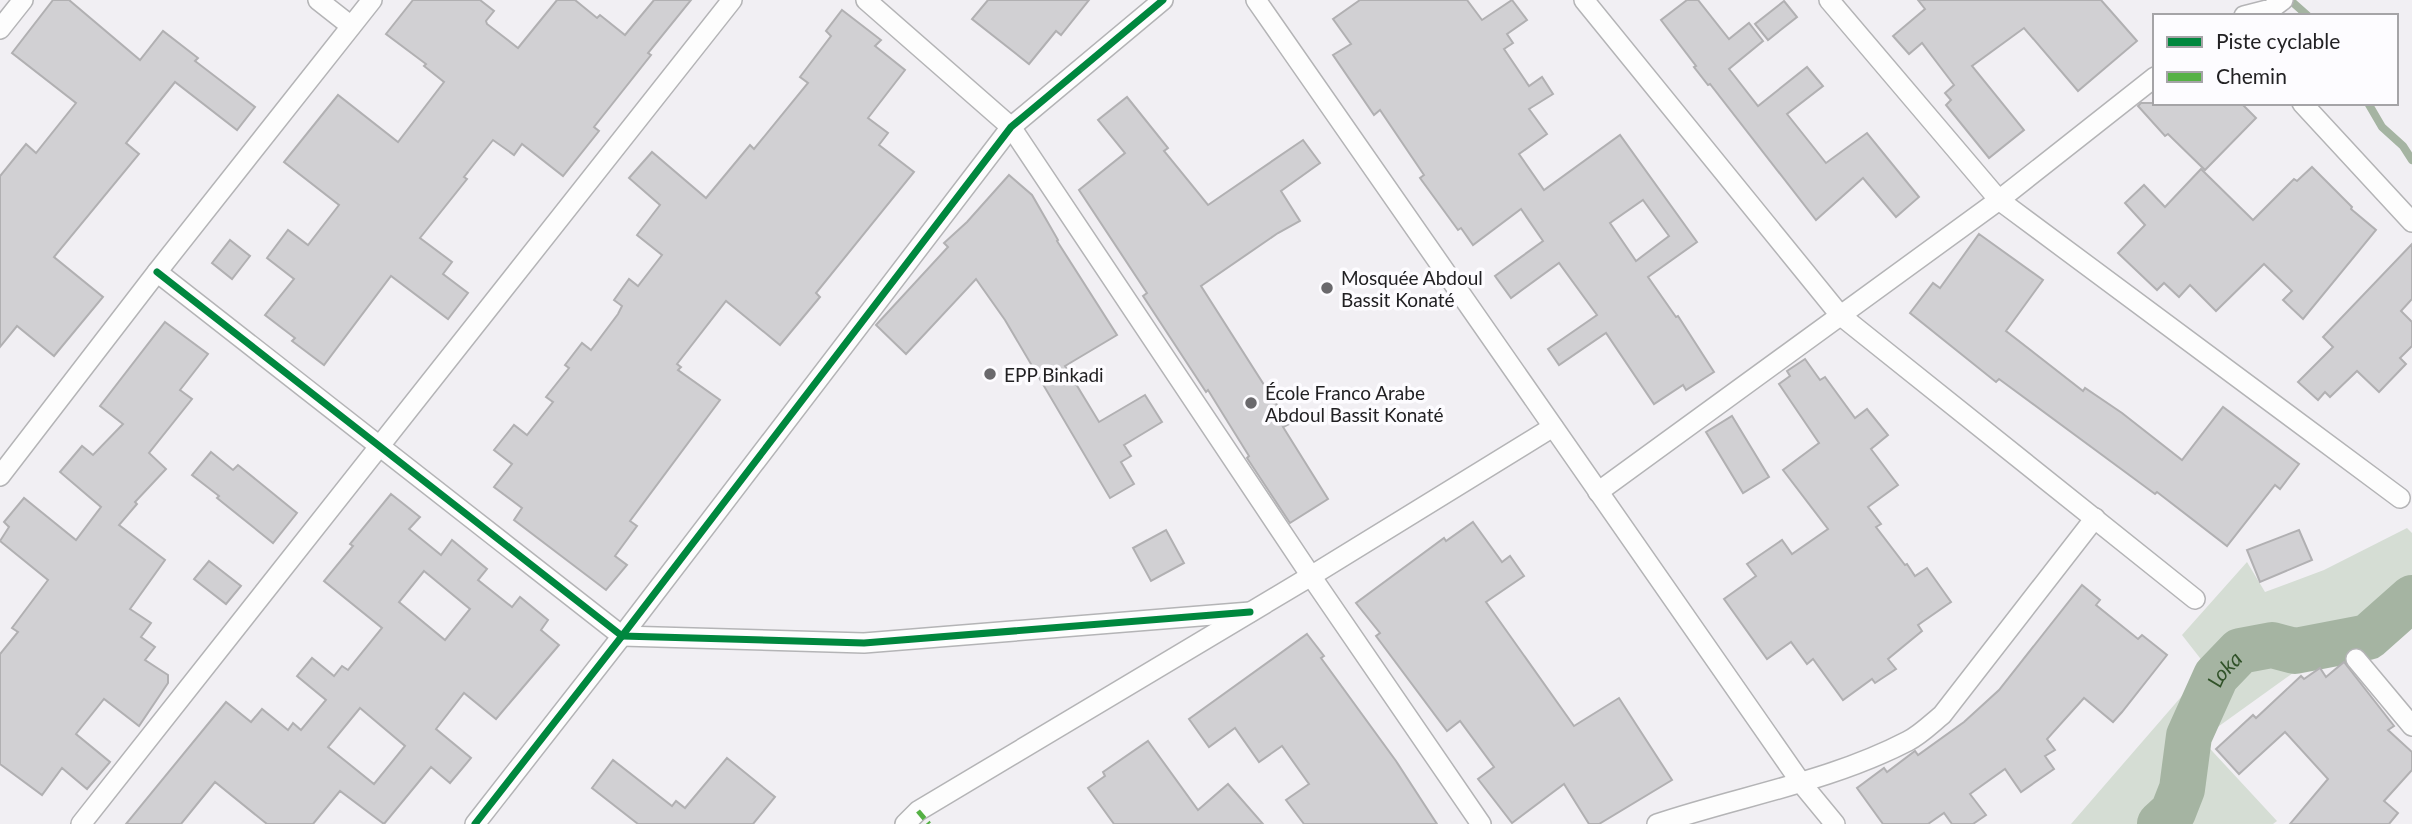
<svg xmlns="http://www.w3.org/2000/svg" width="2412" height="824" font-family="Lato,sans-serif">
<style>
.green{fill:#d5ddd4}
.lines{fill:none;stroke-linecap:round;stroke-linejoin:round}
.stream{stroke:#a5b4a2;stroke-width:8}
.river{stroke:#a5b4a2;stroke-width:46}
.building{fill:#d1d0d3;stroke:#b1b0b2;stroke-width:2;fill-rule:evenodd}
.street-casing{stroke:#b4b4b6;stroke-width:22}
.street{stroke:#fdfdfd;stroke-width:19}
.quiet{stroke:#55b145;stroke-width:5;stroke-dasharray:10 5;stroke-linecap:butt}
.cycleway-casing{stroke:#fdfcff;stroke-width:11}
.cycleway{stroke:#00873e;stroke-width:7}
.poi-dot{fill:#6a696c;stroke:#fdfcff;stroke-width:2.5}
.labels{text-anchor:middle;dominant-baseline:central;stroke-width:7;stroke-linejoin:round;paint-order:stroke}
.poi-label{font-size:19px;fill:#222123;stroke:#fdfcff;text-anchor:start}
.water-label{font-size:21px;font-style:italic;fill:#315229;stroke:#fdfcff}
</style>
<rect width="100%" height="100%" fill="#f1eff3"/>
<path class="green" d="M 2407,528 L 2412,533 L 2412,606 L 2332,645 L 2201,739 L 2277,821 L 2273,824 L 2071,824 L 2207,667 L 2182,635 L 2247,562 L 2265,592 L 2324,570 Z"/>
<g class="lines">
<g class="stream">
<path d="M 2290,0 L 2308,16"/>
<path d="M 2368,103 L 2382,127 L 2403,146 L 2412,160"/>
</g>
<path class="river" id="s1" d="M 2160,824 L 2173,812 L 2182,789 L 2189,736 L 2216,676 L 2240,651 L 2272,645 L 2295,651 L 2368,637 L 2412,598"/>
</g>
<g class="building">
<path d="M 53,0 L 69,0 L 140,60 L 163,31 L 198,58 L 195,61 L 255,107 L 237,130 L 175,82 L 126,143 L 139,154 L 54,257 L 103,297 L 54,356 L 17,326 L 0,347 L 0,176 L 26,144 L 36,153 L 76,103 L 12,53 Z"/>
<path d="M 413,0 L 480,0 L 494,11 L 486,21 L 487,24 L 518,48 L 557,0 L 575,0 L 597,18 L 600,15 L 625,35 L 654,0 L 691,0 L 648,53 L 651,55 L 594,127 L 599,131 L 563,176 L 522,144 L 514,155 L 493,140 L 464,177 L 467,179 L 420,238 L 452,262 L 443,274 L 468,293 L 448,319 L 391,276 L 324,365 L 292,341 L 295,338 L 265,315 L 294,279 L 267,258 L 288,230 L 308,245 L 339,205 L 284,162 L 338,95 L 398,142 L 444,82 L 424,66 L 426,64 L 386,34 Z"/>
<path d="M 988,0 L 1089,0 L 1061,35 L 1056,31 L 1029,64 L 972,19 Z"/>
<path d="M 1360,0 L 1467,0 L 1482,20 L 1512,0 L 1527,20 L 1507,34 L 1513,43 L 1504,49 L 1529,86 L 1542,77 L 1553,94 L 1529,109 L 1547,134 L 1519,154 L 1544,190 L 1620,135 L 1697,242 L 1648,277 L 1676,317 L 1678,316 L 1714,372 L 1686,390 L 1683,385 L 1654,404 L 1606,333 L 1559,365 L 1548,349 L 1597,315 L 1559,263 L 1511,298 L 1495,276 L 1543,241 L 1521,209 L 1473,245 L 1461,228 L 1458,230 L 1420,178 L 1424,175 L 1380,110 L 1374,115 L 1333,55 L 1351,44 L 1333,19 ZM 1643,200 L 1669,236 L 1636,261 L 1610,223 Z"/>
<path d="M 1687,0 L 1698,0 L 1729,39 L 1749,23 L 1763,41 L 1729,69 L 1758,106 L 1807,67 L 1823,86 L 1787,114 L 1826,163 L 1867,133 L 1919,197 L 1896,217 L 1863,178 L 1816,220 L 1710,84 L 1708,85 L 1694,67 L 1696,66 L 1661,20 Z"/>
<path d="M 1918,0 L 2101,0 L 2137,41 L 2078,91 L 2024,28 L 1972,66 L 2024,130 L 1989,158 L 1946,105 L 1951,100 L 1945,93 L 1954,85 L 1922,43 L 1909,54 L 1893,36 L 1925,9 Z"/>
<path d="M 1784,1 L 1797,17 L 1768,40 L 1755,24 Z"/>
<path d="M 842,10 L 881,40 L 875,46 L 905,70 L 868,118 L 888,133 L 879,145 L 914,172 L 816,293 L 820,297 L 780,345 L 726,301 L 677,364 L 681,367 L 678,370 L 720,400 L 630,521 L 637,526 L 615,556 L 627,565 L 606,590 L 514,520 L 522,508 L 494,487 L 512,464 L 494,450 L 514,425 L 527,435 L 553,402 L 546,397 L 569,368 L 565,365 L 582,343 L 591,350 L 618,314 L 622,306 L 614,300 L 629,279 L 638,286 L 662,255 L 637,235 L 660,205 L 629,178 L 652,152 L 706,198 L 750,145 L 754,149 L 808,83 L 800,77 L 831,36 L 826,31 Z"/>
<path d="M 1127,97 L 1168,148 L 1164,151 L 1208,205 L 1303,140 L 1320,163 L 1281,191 L 1300,221 L 1278,233 L 1201,286 L 1289,424 L 1283,427 L 1328,499 L 1290,523 L 1247,458 L 1249,456 L 1208,390 L 1206,392 L 1143,296 L 1147,293 L 1079,190 L 1125,153 L 1098,120 Z"/>
<path d="M 2141,103 L 2241,103 L 2256,118 L 2205,170 L 2168,134 L 2165,136 L 2138,106 Z"/>
<path d="M 2312,167 L 2352,207 L 2351,209 L 2376,230 L 2303,319 L 2283,300 L 2292,291 L 2264,264 L 2216,311 L 2190,285 L 2179,297 L 2164,283 L 2157,290 L 2118,253 L 2145,225 L 2125,203 L 2144,185 L 2165,207 L 2201,169 L 2253,220 L 2294,179 L 2297,181 Z"/>
<path d="M 1009,175 L 1032,195 L 1058,240 L 1057,241 L 1117,335 L 1065,366 L 1099,422 L 1145,395 L 1162,422 L 1124,445 L 1131,456 L 1121,462 L 1134,484 L 1110,498 L 1005,320 L 976,279 L 906,354 L 876,325 L 948,247 L 944,243 L 967,222 Z"/>
<path d="M 1979,234 L 2043,280 L 2006,331 L 2083,391 L 2085,388 L 2122,413 L 2182,460 L 2223,407 L 2299,464 L 2280,489 L 2275,485 L 2227,546 L 2157,492 L 2155,494 L 1999,379 L 1996,382 L 1910,313 L 1933,283 L 1940,288 Z"/>
<path d="M 230,240 L 250,256 L 232,279 L 212,263 Z"/>
<path d="M 2412,244 L 2412,299 L 2401,311 L 2412,322 L 2412,346 L 2400,358 L 2406,364 L 2379,392 L 2357,371 L 2330,397 L 2325,392 L 2318,400 L 2298,382 L 2333,347 L 2323,337 Z"/>
<path d="M 165,322 L 208,354 L 180,390 L 192,399 L 149,453 L 166,469 L 135,502 L 137,504 L 119,525 L 165,560 L 130,609 L 151,623 L 141,637 L 155,647 L 145,660 L 168,675 L 168,683 L 139,726 L 104,699 L 76,734 L 110,762 L 87,789 L 62,768 L 42,795 L 0,764 L 0,654 L 18,632 L 12,628 L 48,580 L 0,541 L 9,527 L 4,522 L 24,498 L 76,540 L 101,507 L 60,472 L 82,446 L 93,455 L 123,424 L 100,406 Z"/>
<path d="M 1805,359 L 1820,380 L 1825,377 L 1855,418 L 1867,409 L 1888,435 L 1871,449 L 1898,485 L 1868,507 L 1881,524 L 1876,527 L 1905,565 L 1907,564 L 1915,576 L 1927,568 L 1951,602 L 1918,625 L 1922,631 L 1888,659 L 1896,669 L 1875,683 L 1872,679 L 1843,700 L 1813,659 L 1807,664 L 1791,642 L 1767,659 L 1724,599 L 1756,576 L 1747,564 L 1782,540 L 1792,554 L 1828,529 L 1783,470 L 1819,443 L 1779,384 L 1790,376 L 1787,371 Z"/>
<path d="M 1732,416 L 1769,477 L 1743,493 L 1706,432 Z"/>
<path d="M 211,452 L 233,470 L 238,465 L 297,513 L 273,543 L 217,498 L 219,496 L 192,475 Z"/>
<path d="M 391,494 L 420,517 L 409,529 L 441,555 L 452,540 L 487,569 L 478,580 L 512,607 L 520,597 L 548,620 L 541,630 L 559,645 L 496,719 L 464,693 L 436,729 L 471,758 L 450,783 L 431,767 L 384,824 L 340,791 L 313,824 L 267,824 L 215,782 L 181,824 L 126,824 L 226,702 L 251,722 L 262,709 L 288,730 L 293,723 L 301,730 L 326,700 L 297,676 L 312,658 L 334,676 L 342,666 L 348,670 L 382,628 L 324,581 L 353,546 L 350,544 ZM 424,571 L 470,609 L 445,640 L 399,602 ZM 360,708 L 405,746 L 374,784 L 328,747 Z"/>
<path d="M 1473,522 L 1502,562 L 1510,556 L 1524,576 L 1486,602 L 1574,726 L 1619,698 L 1672,780 L 1599,824 L 1589,824 L 1564,784 L 1512,823 L 1478,779 L 1494,767 L 1460,721 L 1447,731 L 1376,636 L 1380,633 L 1356,603 L 1444,538 L 1446,541 Z"/>
<path d="M 1166,530 L 1184,563 L 1151,581 L 1133,548 Z"/>
<path d="M 2299,530 L 2312,560 L 2260,582 L 2247,550 Z"/>
<path d="M 209,561 L 241,586 L 226,604 L 194,579 Z"/>
<path d="M 2082,585 L 2100,600 L 2096,605 L 2138,639 L 2142,635 L 2167,655 L 2122,712 L 2113,722 L 2084,698 L 2047,739 L 2055,750 L 2045,756 L 2054,769 L 2021,792 L 2005,769 L 1970,794 L 1986,815 L 1973,824 L 1952,824 L 1944,813 L 1928,824 L 1883,824 L 1857,788 L 1884,768 L 1887,772 L 1915,751 L 1918,755 L 1964,722 L 1999,690 Z"/>
<path d="M 1307,634 L 1324,656 L 1321,658 L 1396,761 L 1437,824 L 1304,824 L 1286,800 L 1309,784 L 1282,746 L 1259,762 L 1235,728 L 1209,747 L 1189,719 Z"/>
<path d="M 2344,662 L 2394,726 L 2388,730 L 2412,752 L 2412,770 L 2384,801 L 2398,813 L 2389,824 L 2290,824 L 2328,779 L 2285,732 L 2239,774 L 2216,749 L 2253,715 L 2256,718 L 2301,676 L 2304,679 L 2320,668 L 2326,677 Z"/>
<path d="M 1148,741 L 1198,810 L 1228,784 L 1263,824 L 1114,824 L 1088,788 L 1105,776 L 1103,772 Z"/>
<path d="M 727,758 L 775,797 L 753,824 L 638,824 L 592,788 L 613,760 L 672,806 L 676,801 L 685,808 Z"/>
</g>
<g class="lines">
<g class="street-casing">
<g id="street">
<path d="M 318,0 L 351,26"/>
<path d="M 866,0 L 1011,127 L 1311,576 L 1481,824"/>
<path d="M 1256,0 L 1802,784 L 1835,824"/>
<path d="M 1584,0 L 1840,315 L 2195,599"/>
<path d="M 1829,0 L 1999,200 L 2400,498"/>
<path d="M 2244,16 L 2271,9 L 2283,0"/>
<path d="M 0,29 L 23,0"/>
<path d="M 2302,103 L 2412,222"/>
<path d="M 157,272 L 622,636 L 864,643 L 1250,612"/>
<path d="M 0,476 L 157,272 L 372,0"/>
<path d="M 1598,492 L 1999,200 L 2155,77"/>
<path d="M 2356,659 L 2412,726"/>
<path d="M 81,824 L 732,0"/>
<path d="M 475,824 L 622,636 L 1011,127 L 1163,0"/>
<path d="M 905,824 L 918,811 L 1311,576 L 1553,427"/>
<path d="M 1657,824 C 1740,796 1829,782 1908,741 C 1920,735 1931,724 1942,715 L 2095,518"/>
</g>
</g>
<use href="#street" class="street"/>
<path class="quiet" d="M 918,811 L 929,824"/>
<g class="cycleway-casing">
<g id="cycleway">
<path d="M 157,272 L 622,636 L 864,643 L 1250,612"/>
<path d="M 475,824 L 622,636 L 1011,127 L 1163,0"/>
</g>
</g>
<use href="#cycleway" class="cycleway"/>
</g>
<g class="poi-dot">
<circle cx="1327" cy="288" r="7"/>
<circle cx="990" cy="374" r="7"/>
<circle cx="1251" cy="403" r="7"/>
</g>
<g class="labels">
<g class="poi-label">
<text x="1341" y="277">Mosquée Abdoul<tspan x="1341" dy="22">Bassit Konaté</tspan></text>
<text x="1004" y="374">EPP Binkadi</text>
<text x="1265" y="392">École Franco Arabe<tspan x="1265" dy="22">Abdoul Bassit Konaté</tspan></text>
</g>
<g class="water-label">
<text stroke="none"><textPath href="#s1" startOffset="172">Loka</textPath></text>
</g>
</g>
<rect x="2153" y="14" width="245" height="91" fill="#fdfcff" stroke="#a5a4a7" stroke-width="2"/>
<rect x="2167" y="37" width="35" height="10" fill="#00873e" stroke="#a5a4a7" stroke-width="2"/>
<text x="2216" y="49" font-size="21" fill="#222123">Piste cyclable</text>
<rect x="2167" y="72" width="35" height="10" fill="#55b145" stroke="#a5a4a7" stroke-width="2"/>
<text x="2216" y="84" font-size="21" fill="#222123">Chemin</text>
</svg>
